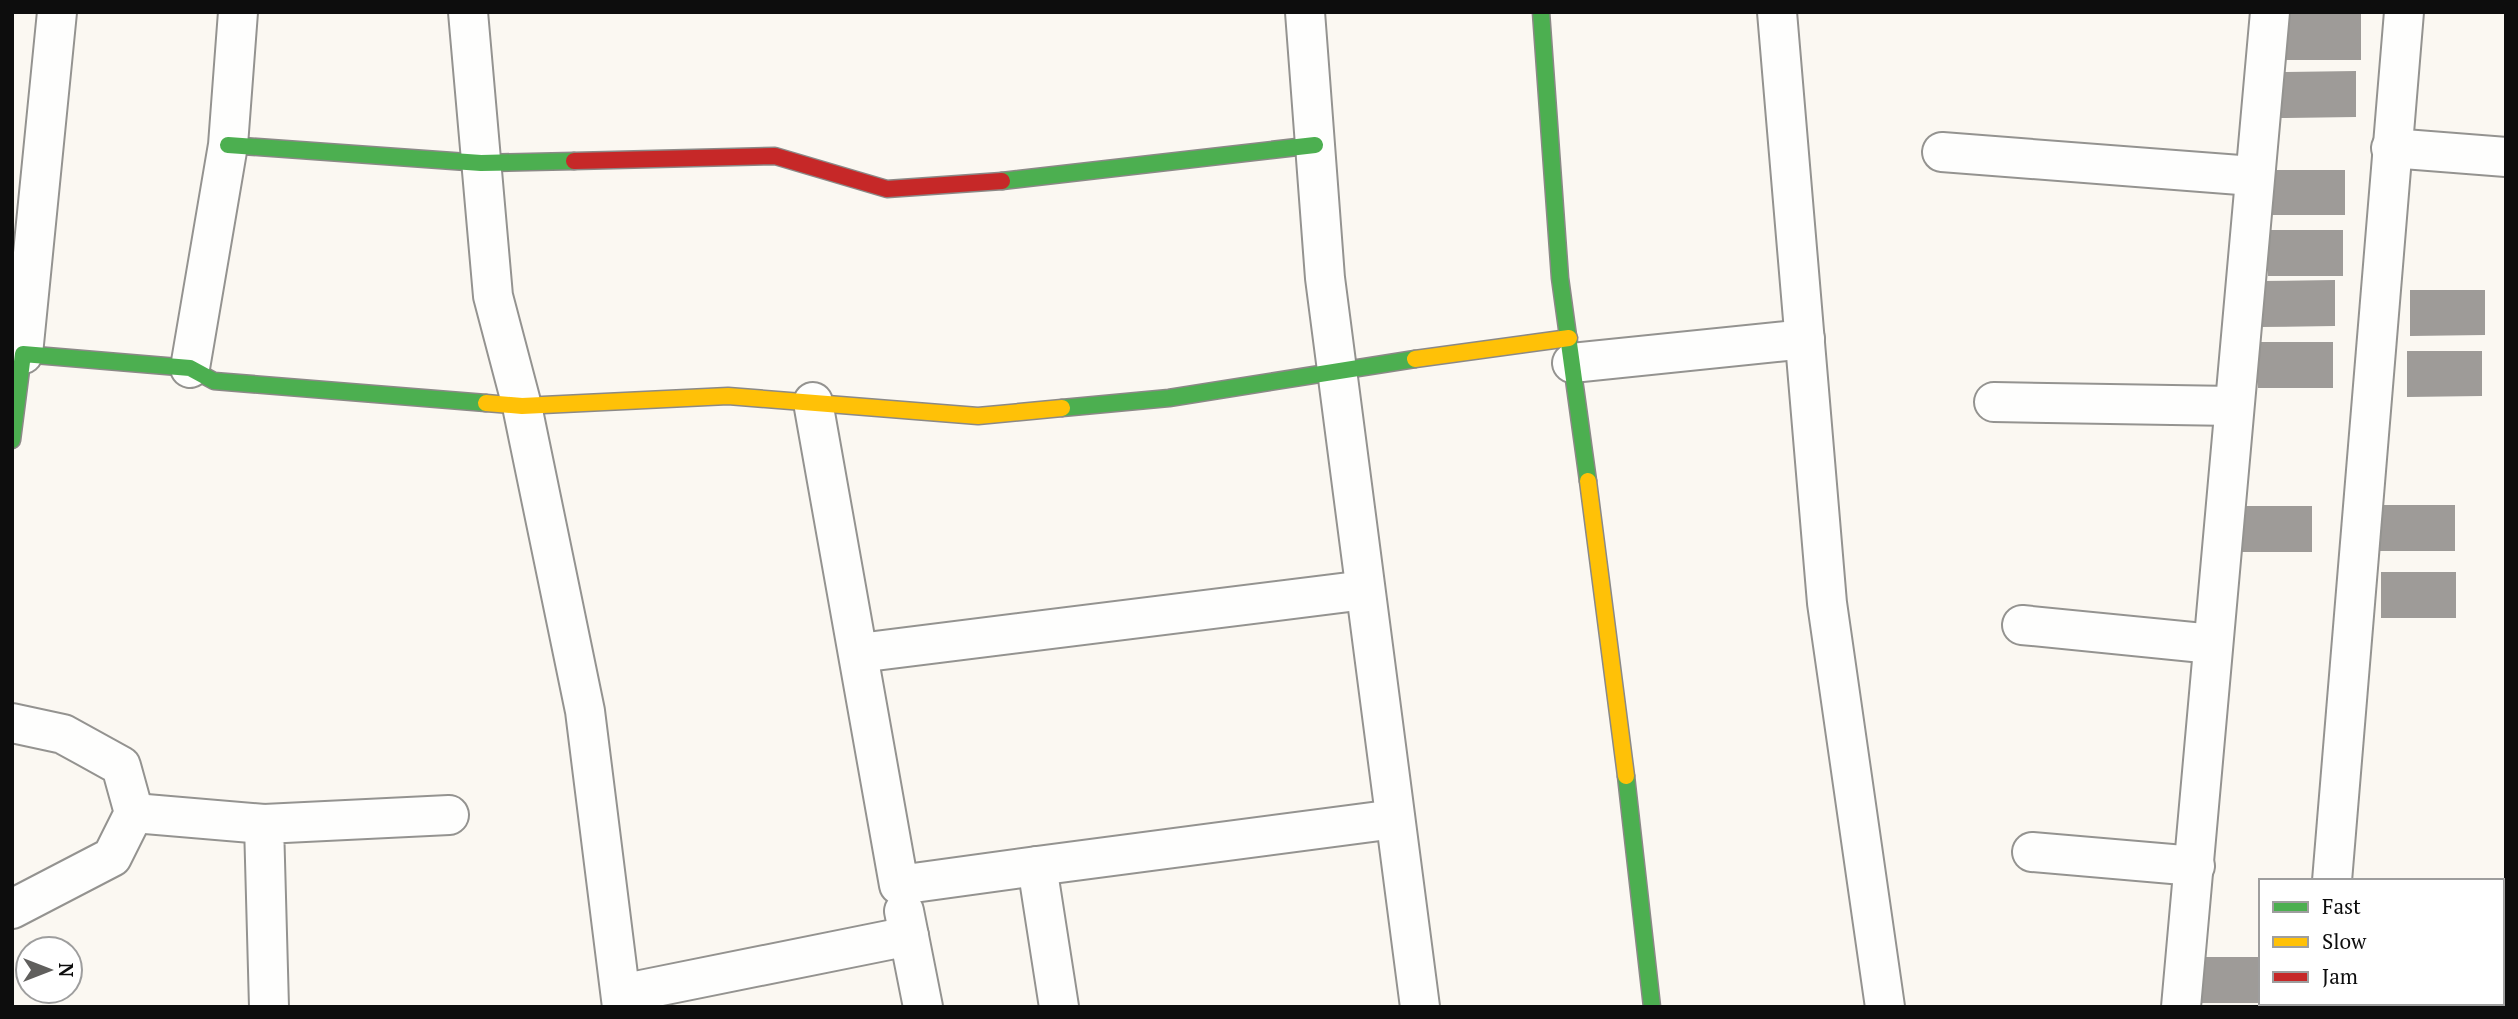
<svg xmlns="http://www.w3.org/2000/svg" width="2518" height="1019" font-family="'PT Serif',serif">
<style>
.building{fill:#9e9b98}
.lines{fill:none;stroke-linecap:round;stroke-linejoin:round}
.street-casing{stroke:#949390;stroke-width:42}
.fast-casing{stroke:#8b8987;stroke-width:19}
.slow-casing{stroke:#8b8987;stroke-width:19}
.jam-casing{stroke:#8b8987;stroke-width:19}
.street{stroke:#fefefd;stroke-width:38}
.fast{stroke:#4caf50;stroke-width:16}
.slow{stroke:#ffc107;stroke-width:16}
.jam{stroke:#c62828;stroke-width:16}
</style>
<rect width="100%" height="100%" fill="#fbf8f2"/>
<g class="building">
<rect x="2286" y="14" width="75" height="46"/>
<path d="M 2356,71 L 2356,117 L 2281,118 L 2280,72 Z"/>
<rect x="2270" y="170" width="75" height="45"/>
<rect x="2268" y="230" width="75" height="46"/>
<path d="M 2335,280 L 2335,326 L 2260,327 L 2260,281 Z"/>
<path d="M 2410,290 L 2485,290 L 2485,335 L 2410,336 Z"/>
<rect x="2258" y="342" width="75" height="46"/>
<path d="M 2407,351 L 2482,351 L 2482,396 L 2407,397 Z"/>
<rect x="2380" y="505" width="75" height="46"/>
<path d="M 2237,506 L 2312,506 L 2312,552 L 2238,552 Z"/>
<rect x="2381" y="572" width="75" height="46"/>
<rect x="2199" y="957" width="62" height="46"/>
</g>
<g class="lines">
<g class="street-casing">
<g id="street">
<path d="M 468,12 L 493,296 L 522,406 L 585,711 L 622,1007"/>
<path d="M 1305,12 L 1325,278 L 1420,1007"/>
<path d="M 1777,12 L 1827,603 L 1885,1007"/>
<path d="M 2391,148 L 2506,157"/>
<path d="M 1942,152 L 2253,176"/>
<path d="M 12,353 L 23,354 L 57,12"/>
<path d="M 1572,363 L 1805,339"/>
<path d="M 190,368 L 228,145 L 238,12"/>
<path d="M 813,402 L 899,885 L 1037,866"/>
<path d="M 1994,402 L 2234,406"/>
<path d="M 2022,625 L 2213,644"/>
<path d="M 859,653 L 1365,590"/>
<path d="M 12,723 L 63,734 L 121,766 L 134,813 L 112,857 L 12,909"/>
<path d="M 134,813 L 264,824"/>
<path d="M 2032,852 L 2195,866"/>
<path d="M 2332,881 L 2404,12"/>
<path d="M 904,911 L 923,1007"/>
<path d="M 621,994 L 909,936"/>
<path d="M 269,1007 L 264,824 L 449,815"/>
<path d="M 1059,1007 L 1037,866 L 1395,819"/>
<path d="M 2181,1007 L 2270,12"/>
<path d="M 2320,1007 L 2321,1003"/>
<path d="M 2499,1007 L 2506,1002"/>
</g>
</g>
<g class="fast-casing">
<g id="fast">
<path d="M 1541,12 L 1560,278 L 1588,481"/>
<path d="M 228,145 L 481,163 L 574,161"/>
<path d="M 1002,181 L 1315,145"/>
<path d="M 1062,408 L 1169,398 L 1415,359"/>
<path d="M 12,440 L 23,354 L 190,368 L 214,381 L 486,403"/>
<path d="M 1626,776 L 1652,1007"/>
</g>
</g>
<g class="slow-casing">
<g id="slow">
<path d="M 1415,359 L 1569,338"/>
<path d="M 486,403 L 522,406 L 728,396 L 978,416 L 1062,408"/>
<path d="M 1588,481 L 1626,776"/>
</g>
</g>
<g class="jam-casing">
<path id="jam" d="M 574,161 L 775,156 L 887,189 L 1002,181"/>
</g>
<use href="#street" class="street"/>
<use href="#fast" class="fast"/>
<use href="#slow" class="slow"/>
<use href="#jam" class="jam"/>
</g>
<rect width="2518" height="1019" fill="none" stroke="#0d0d0d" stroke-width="28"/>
<rect x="2259" y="879" width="245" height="126" fill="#ffffff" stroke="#9e9e9e" stroke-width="2"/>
<rect x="2273" y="902" width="35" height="10" fill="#4caf50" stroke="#9e9e9e" stroke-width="2"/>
<text x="2322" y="914" font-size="21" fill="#0d0d0d">Fast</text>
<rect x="2273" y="937" width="35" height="10" fill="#ffc107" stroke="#9e9e9e" stroke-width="2"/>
<text x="2322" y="949" font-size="21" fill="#0d0d0d">Slow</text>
<rect x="2273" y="972" width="35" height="10" fill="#c62828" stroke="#9e9e9e" stroke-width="2"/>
<text x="2322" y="984" font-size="21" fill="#0d0d0d">Jam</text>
<g transform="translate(49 970) rotate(90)"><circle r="33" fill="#ffffff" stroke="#9e9e9e" stroke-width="2"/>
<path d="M0-5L12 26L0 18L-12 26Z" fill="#605f5d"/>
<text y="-10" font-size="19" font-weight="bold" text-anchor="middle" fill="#0d0d0d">N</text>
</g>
</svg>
